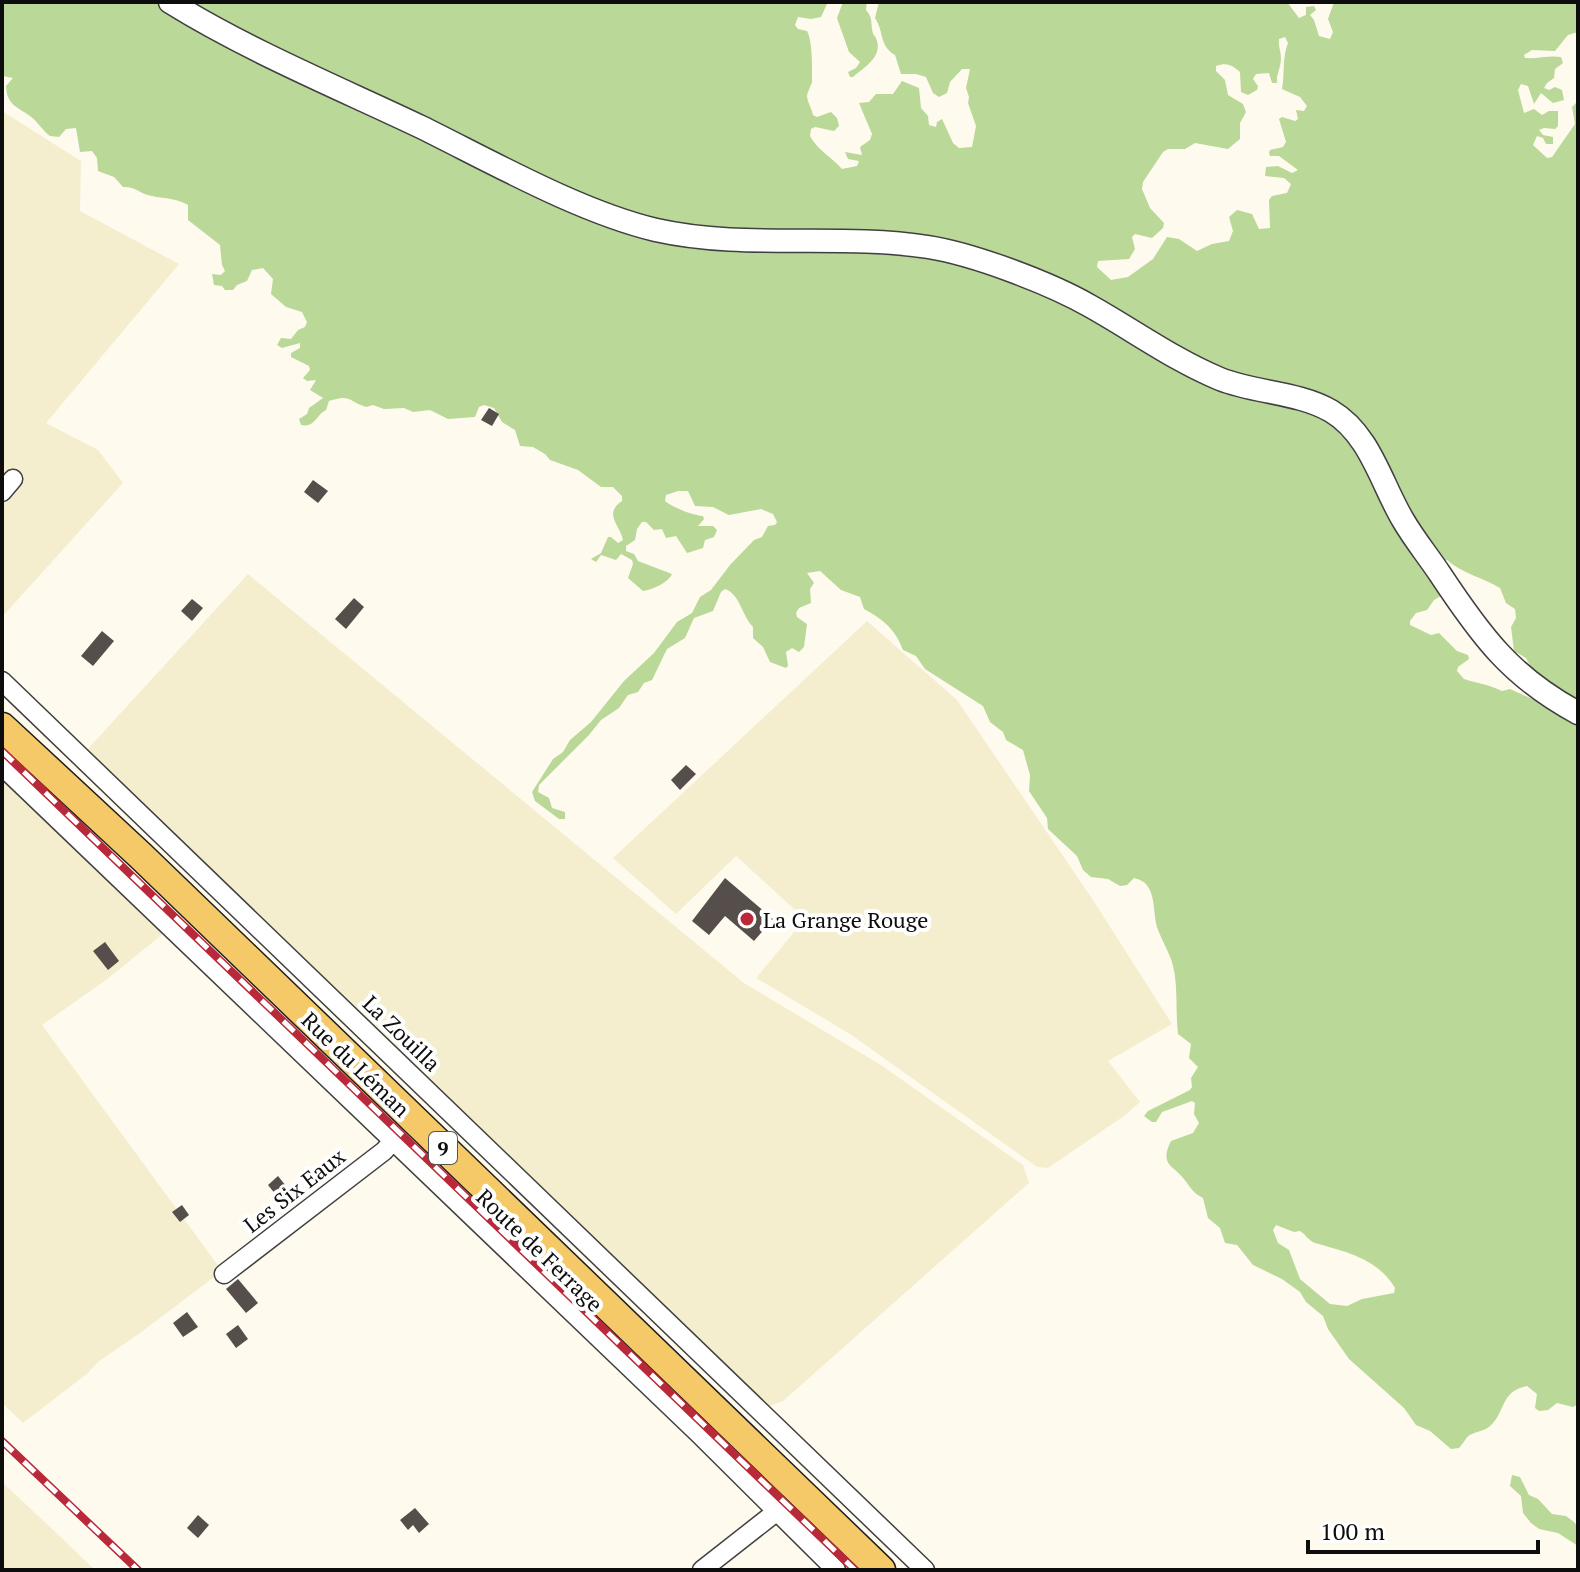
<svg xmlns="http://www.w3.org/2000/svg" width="1580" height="1572" font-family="'PT Serif',serif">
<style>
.farmland{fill:#f4eecf}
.forest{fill:#bad898;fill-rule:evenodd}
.building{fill:#564e4a}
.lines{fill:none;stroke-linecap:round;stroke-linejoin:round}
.minor-casing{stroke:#404040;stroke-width:21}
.tertiary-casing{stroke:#404040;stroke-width:25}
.primary-casing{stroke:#1e1e1e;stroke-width:31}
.minor{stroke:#fff;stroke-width:18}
.tertiary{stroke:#fff;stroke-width:22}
.primary{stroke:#f5c968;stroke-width:28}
.rail-casing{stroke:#ba293a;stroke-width:8}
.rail{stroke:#fff;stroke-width:5;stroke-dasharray:15;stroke-linecap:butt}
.poi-dot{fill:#ba293a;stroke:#fff;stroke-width:3}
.labels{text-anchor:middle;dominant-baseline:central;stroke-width:8;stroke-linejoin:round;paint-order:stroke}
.shield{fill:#fff;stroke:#565656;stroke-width:2}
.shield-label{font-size:20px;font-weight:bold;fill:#0d0d0d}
.poi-label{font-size:22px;fill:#0d0d0d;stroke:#fff;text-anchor:start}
.street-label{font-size:22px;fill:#0d0d0d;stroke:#fff}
</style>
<rect width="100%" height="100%" fill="#fffaee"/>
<g class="farmland">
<path d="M 2,111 L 81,161 L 80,211 L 179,264 L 46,423 L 98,450 L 123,483 L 2,617 Z"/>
<path d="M 248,574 L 744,983 L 881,1065 L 1023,1165 L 1029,1183 L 783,1401 L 770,1406 L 763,1405 L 85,752 Z"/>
<path d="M 867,621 L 957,700 L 1093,900 L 1172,1024 L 1108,1061 L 1140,1102 L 1124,1116 L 1048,1168 L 1037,1167 L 850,1034 L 756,978 L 805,919 L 736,856 L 676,914 L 613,858 Z"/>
<path d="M 2,772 L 29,802 L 35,812 L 45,819 L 164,933 L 106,980 L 42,1025 L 222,1271 L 140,1333 L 98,1362 L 88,1373 L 23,1423 L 2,1403 Z"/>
<path d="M 2,1482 L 50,1527 L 95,1570 L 2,1570 Z"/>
</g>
<g class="forest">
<path d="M 2,2 L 828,2 L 821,17 L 811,19 L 798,17 L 795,25 L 798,29 L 807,31 C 813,42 812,70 812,83 C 811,84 807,94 807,96 C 807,101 812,109 813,115 L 817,117 L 831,112 L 837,118 L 839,126 L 834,131 L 815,127 L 811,129 L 810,136 C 818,151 832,157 842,169 L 857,166 L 859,161 L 848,159 L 845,152 L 862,155 L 860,147 L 870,140 L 872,134 L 859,103 L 869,102 L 876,94 L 893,94 L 902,81 L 919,88 L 921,108 L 928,116 L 929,125 L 936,127 L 937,122 L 942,119 L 953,143 L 959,148 L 972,147 L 976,126 L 968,103 L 969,97 L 966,88 L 970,69 L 962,69 L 950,82 L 947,93 L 939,97 L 933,93 L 926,77 L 916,74 L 901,74 L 895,55 C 879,46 884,31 875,18 L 879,2 L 1287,2 L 1299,18 L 1306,15 L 1306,7 L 1314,6 L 1316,10 L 1310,15 L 1314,20 L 1319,36 L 1330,39 L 1333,32 L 1328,19 L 1334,2 L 1578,2 L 1578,32 L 1568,35 L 1555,51 L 1532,50 L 1524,55 L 1525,58 C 1538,59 1550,55 1561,57 L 1563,63 L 1555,69 L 1554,78 L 1547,83 L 1544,88 L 1549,90 L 1555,87 L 1562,90 L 1564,100 L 1553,103 L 1541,93 L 1534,104 L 1528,86 L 1521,84 L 1518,90 L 1524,113 L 1534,109 L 1542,115 L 1549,111 L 1558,111 L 1558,126 L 1555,129 L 1544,128 L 1539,130 L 1543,135 L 1553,137 L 1553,144 L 1546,144 L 1543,138 L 1537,136 L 1533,145 L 1547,158 L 1552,157 L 1575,124 L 1572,107 L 1578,101 L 1578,1404 L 1573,1407 L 1557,1403 L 1548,1410 L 1539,1411 L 1535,1408 L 1537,1394 L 1527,1386 C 1500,1391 1506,1412 1490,1426 C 1484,1431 1478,1431 1472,1434 C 1466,1436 1464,1443 1459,1448 L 1451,1449 L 1430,1431 L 1416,1425 L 1404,1408 L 1349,1359 L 1328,1329 L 1323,1316 L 1306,1302 L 1300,1292 L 1282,1279 L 1253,1265 L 1237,1245 L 1225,1243 L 1220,1228 L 1208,1218 L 1203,1198 C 1193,1193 1191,1188 1184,1179 C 1173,1165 1159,1165 1171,1141 L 1193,1133 L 1199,1123 L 1194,1114 L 1195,1103 L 1192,1101 L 1162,1112 L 1156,1122 L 1152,1122 L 1144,1116 L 1148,1111 L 1190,1090 L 1192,1087 L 1191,1078 L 1198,1067 L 1189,1058 L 1191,1044 L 1178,1034 C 1175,1009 1179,982 1171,959 C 1167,949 1162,940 1158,930 C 1151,912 1159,883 1134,878 L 1127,885 L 1120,886 L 1108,879 L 1091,877 L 1083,870 L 1077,856 L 1048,829 L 1047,818 L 1029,791 L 1030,775 L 1023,750 L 1006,740 L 1003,732 L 990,722 L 983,706 L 925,669 L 916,656 L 903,650 C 895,629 884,620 864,609 L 860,597 L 841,590 L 820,571 L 807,573 L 814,583 L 810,589 L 811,603 L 799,608 L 796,613 L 797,617 L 807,624 L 804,647 L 799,652 L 792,648 L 786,652 L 788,666 L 786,668 L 770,662 L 763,647 L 753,638 L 753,627 C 742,616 740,594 725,589 L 721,592 L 713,611 L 694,618 L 685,638 L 667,649 L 652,680 L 644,683 L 638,692 L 628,695 L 619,708 L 601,720 L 589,735 L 539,785 L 538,792 L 549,798 L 552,808 L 565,812 L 565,819 L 559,819 L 535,801 L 532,792 L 553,759 L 563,752 L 570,740 L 591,722 L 624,681 L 654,653 L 677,622 L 692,613 L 700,597 L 711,590 L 730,565 L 754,540 L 762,537 L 768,526 L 775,525 L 777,522 L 773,514 L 761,509 L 729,515 L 713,507 L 695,506 L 688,491 L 678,491 L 666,495 L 665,501 C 674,508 692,515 703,516 L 704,519 L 698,526 L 713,526 L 717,530 L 714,537 L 705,540 L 703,548 L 687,553 L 676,536 L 666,538 L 662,529 L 654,530 L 646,522 L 642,522 L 637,529 L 635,540 L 626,546 L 626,551 L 634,554 L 638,561 L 672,574 C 669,582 652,590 643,591 L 628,578 L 633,564 L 632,560 L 621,554 L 616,560 L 601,555 L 596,562 L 591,559 L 601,553 L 608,537 L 611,537 L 618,543 L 623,540 C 620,525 603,514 622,501 L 622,496 L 613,487 L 601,487 L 578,470 L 550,460 L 545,454 L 533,447 L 520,446 L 515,430 L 502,422 L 494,408 L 484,405 L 479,407 L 475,417 L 448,419 L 430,410 L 413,412 L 404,408 L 384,409 L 373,405 L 366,407 C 347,400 350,394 329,401 L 326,410 C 316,415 315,428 301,425 L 299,419 L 307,414 L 309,408 L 323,398 L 310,390 L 316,380 L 307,381 L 303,378 L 310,370 L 309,366 L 291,357 L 291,353 L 300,348 L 300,343 L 282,348 L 277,345 L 281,338 L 291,339 L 298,330 L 305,327 L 307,322 L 302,312 L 286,307 L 271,294 L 273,279 L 263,268 L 252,270 L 247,281 L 237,285 L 233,290 L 225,290 L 222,286 L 214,285 L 212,274 L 221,275 L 225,271 L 222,265 L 220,245 L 188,220 L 188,205 C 175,197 161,199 148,195 C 138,192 134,186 123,187 L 114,177 L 98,171 L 97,158 L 92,151 L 80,152 L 76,128 L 66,129 L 59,137 L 50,136 C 42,130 38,122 30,116 C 16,106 7,105 6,86 L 13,78 L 2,76 ZM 1285,37 L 1288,43 C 1282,58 1285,73 1282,89 L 1300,97 L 1307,106 L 1304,111 L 1296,110 L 1298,119 L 1295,121 L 1282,117 L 1279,119 L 1286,142 L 1283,147 L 1270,150 L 1269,153 L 1270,156 L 1279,156 L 1298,170 L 1292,173 L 1278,166 L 1266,167 L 1265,176 L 1284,178 L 1291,184 L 1287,193 L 1272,196 L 1269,200 L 1270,228 L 1259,229 L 1252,214 L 1237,210 L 1229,217 L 1233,231 L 1229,241 L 1212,244 L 1197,251 L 1179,239 L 1167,237 L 1153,259 L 1128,277 L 1111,280 L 1097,267 L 1098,261 L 1129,259 L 1135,249 L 1132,237 L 1135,234 L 1152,238 L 1163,228 L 1164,223 L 1150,208 L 1142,189 L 1143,182 L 1163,152 L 1168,149 L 1185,149 L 1195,143 L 1228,149 L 1240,139 L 1240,123 L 1246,112 L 1243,104 L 1228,95 L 1225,80 L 1216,71 L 1216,66 C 1227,62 1232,65 1240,72 L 1241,92 L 1248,95 L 1257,90 L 1258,86 L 1253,79 L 1256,74 L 1269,73 L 1272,83 L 1277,83 C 1276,74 1281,68 1281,58 C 1281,51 1278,46 1279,39 ZM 1447,560 C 1463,574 1482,577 1500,588 L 1506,603 L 1515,609 L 1516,618 L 1511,627 L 1514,651 L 1526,658 L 1532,669 L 1552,685 L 1541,703 L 1510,689 L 1502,691 C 1490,685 1477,683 1464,679 L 1457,671 L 1458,667 L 1469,659 L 1468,655 L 1457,651 L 1439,633 L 1431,635 L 1410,625 L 1410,621 L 1416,613 L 1427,610 L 1434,600 L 1444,594 L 1441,583 L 1425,572 ZM 1276,1225 L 1294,1232 L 1300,1231 C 1305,1234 1309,1241 1315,1243 C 1346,1252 1377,1258 1395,1288 L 1394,1293 L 1362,1299 L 1347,1306 L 1330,1304 L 1300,1279 L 1289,1250 L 1278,1243 L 1273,1230 Z"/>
<path d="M 843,2 L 867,2 L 866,10 C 872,17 871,20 872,29 C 874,40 874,31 877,41 C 882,58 863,68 853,77 L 850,77 L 848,72 L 856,68 L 860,62 L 849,52 L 837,18 Z"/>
<path d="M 1512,1475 L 1520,1477 L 1529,1495 L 1538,1499 L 1552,1514 L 1566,1516 L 1574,1522 L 1578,1527 L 1578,1546 L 1558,1533 L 1539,1529 L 1531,1523 L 1523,1513 L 1521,1496 L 1510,1486 Z"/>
</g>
<g class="building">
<path d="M 489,408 L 499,414 L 492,426 L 481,420 Z"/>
<path d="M 313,480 L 328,491 L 318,503 L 304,492 Z"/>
<path d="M 354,598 L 364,607 L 346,629 L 335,619 Z"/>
<path d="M 192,599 L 203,608 L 192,621 L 181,611 Z"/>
<path d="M 102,631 L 114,641 L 93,666 L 81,656 Z"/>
<path d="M 686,765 L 696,774 L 680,790 L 671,780 Z"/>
<path d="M 725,878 L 773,919 L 754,941 L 725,916 L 709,935 L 692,921 Z"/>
<path d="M 105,942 L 119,961 L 108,970 L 93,951 Z"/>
<path d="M 278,1176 L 286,1186 L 276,1195 L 268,1185 Z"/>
<path d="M 182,1205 L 189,1215 L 180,1222 L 172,1212 Z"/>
<path d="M 238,1279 L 258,1303 L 246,1313 L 226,1289 Z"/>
<path d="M 187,1312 L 198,1327 L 183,1337 L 173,1323 Z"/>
<path d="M 238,1325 L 248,1339 L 236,1348 L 226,1334 Z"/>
<path d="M 415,1508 L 429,1524 L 419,1533 L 413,1525 L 408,1530 L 400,1520 Z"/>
<path d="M 198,1515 L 209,1525 L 198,1538 L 187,1528 Z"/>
</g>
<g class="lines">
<g class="minor-casing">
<g id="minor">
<path d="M 2,492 L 13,479"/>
<path d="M 2,681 L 925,1570"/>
<path d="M 2,766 L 699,1434 L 836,1570"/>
<path d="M 224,1274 L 384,1151 L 393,1141"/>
<path d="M 702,1570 L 776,1512"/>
</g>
</g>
<g class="tertiary-casing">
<path id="tertiary" d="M 170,2 C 247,50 339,88 421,127 C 492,162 580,212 656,230 C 745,250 838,233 928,247 C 973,254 1050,283 1090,306 C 1133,330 1174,360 1220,379 C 1255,393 1298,392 1331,411 C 1370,434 1381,483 1403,520 C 1414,539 1428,556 1440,574 C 1481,636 1511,677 1578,713"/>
</g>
<g class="primary-casing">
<path id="primary" d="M 2,727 L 141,856 L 881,1570"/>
</g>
<use href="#minor" class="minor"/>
<use href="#tertiary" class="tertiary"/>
<use href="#primary" class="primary"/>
<g class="rail-casing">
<g id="rail">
<path d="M 2,751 L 855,1570"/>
<path d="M 2,1441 L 138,1570"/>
</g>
</g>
<use href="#rail" class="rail"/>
</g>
<circle class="poi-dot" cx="747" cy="919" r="8"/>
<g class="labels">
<rect class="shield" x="429" y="1132" width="28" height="32" rx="6"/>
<g class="shield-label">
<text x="443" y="1148">9</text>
</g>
<g class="poi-label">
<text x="763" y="919">La Grange Rouge</text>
</g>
<g class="street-label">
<text transform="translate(402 1033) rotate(44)">La Zouilla</text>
<text transform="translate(356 1064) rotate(44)">Rue du Léman</text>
<text transform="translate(294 1190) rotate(-38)">Les Six Eaux</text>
<text transform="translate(540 1250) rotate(44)">Route de Ferrage</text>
</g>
</g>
<rect width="1580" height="1572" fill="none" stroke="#0d0d0d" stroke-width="8"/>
<path d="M1308 1540v12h230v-12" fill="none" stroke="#0d0d0d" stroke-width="4"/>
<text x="1320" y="1540" font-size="24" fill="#0d0d0d" stroke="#ffffff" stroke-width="6" paint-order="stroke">100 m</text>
</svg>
